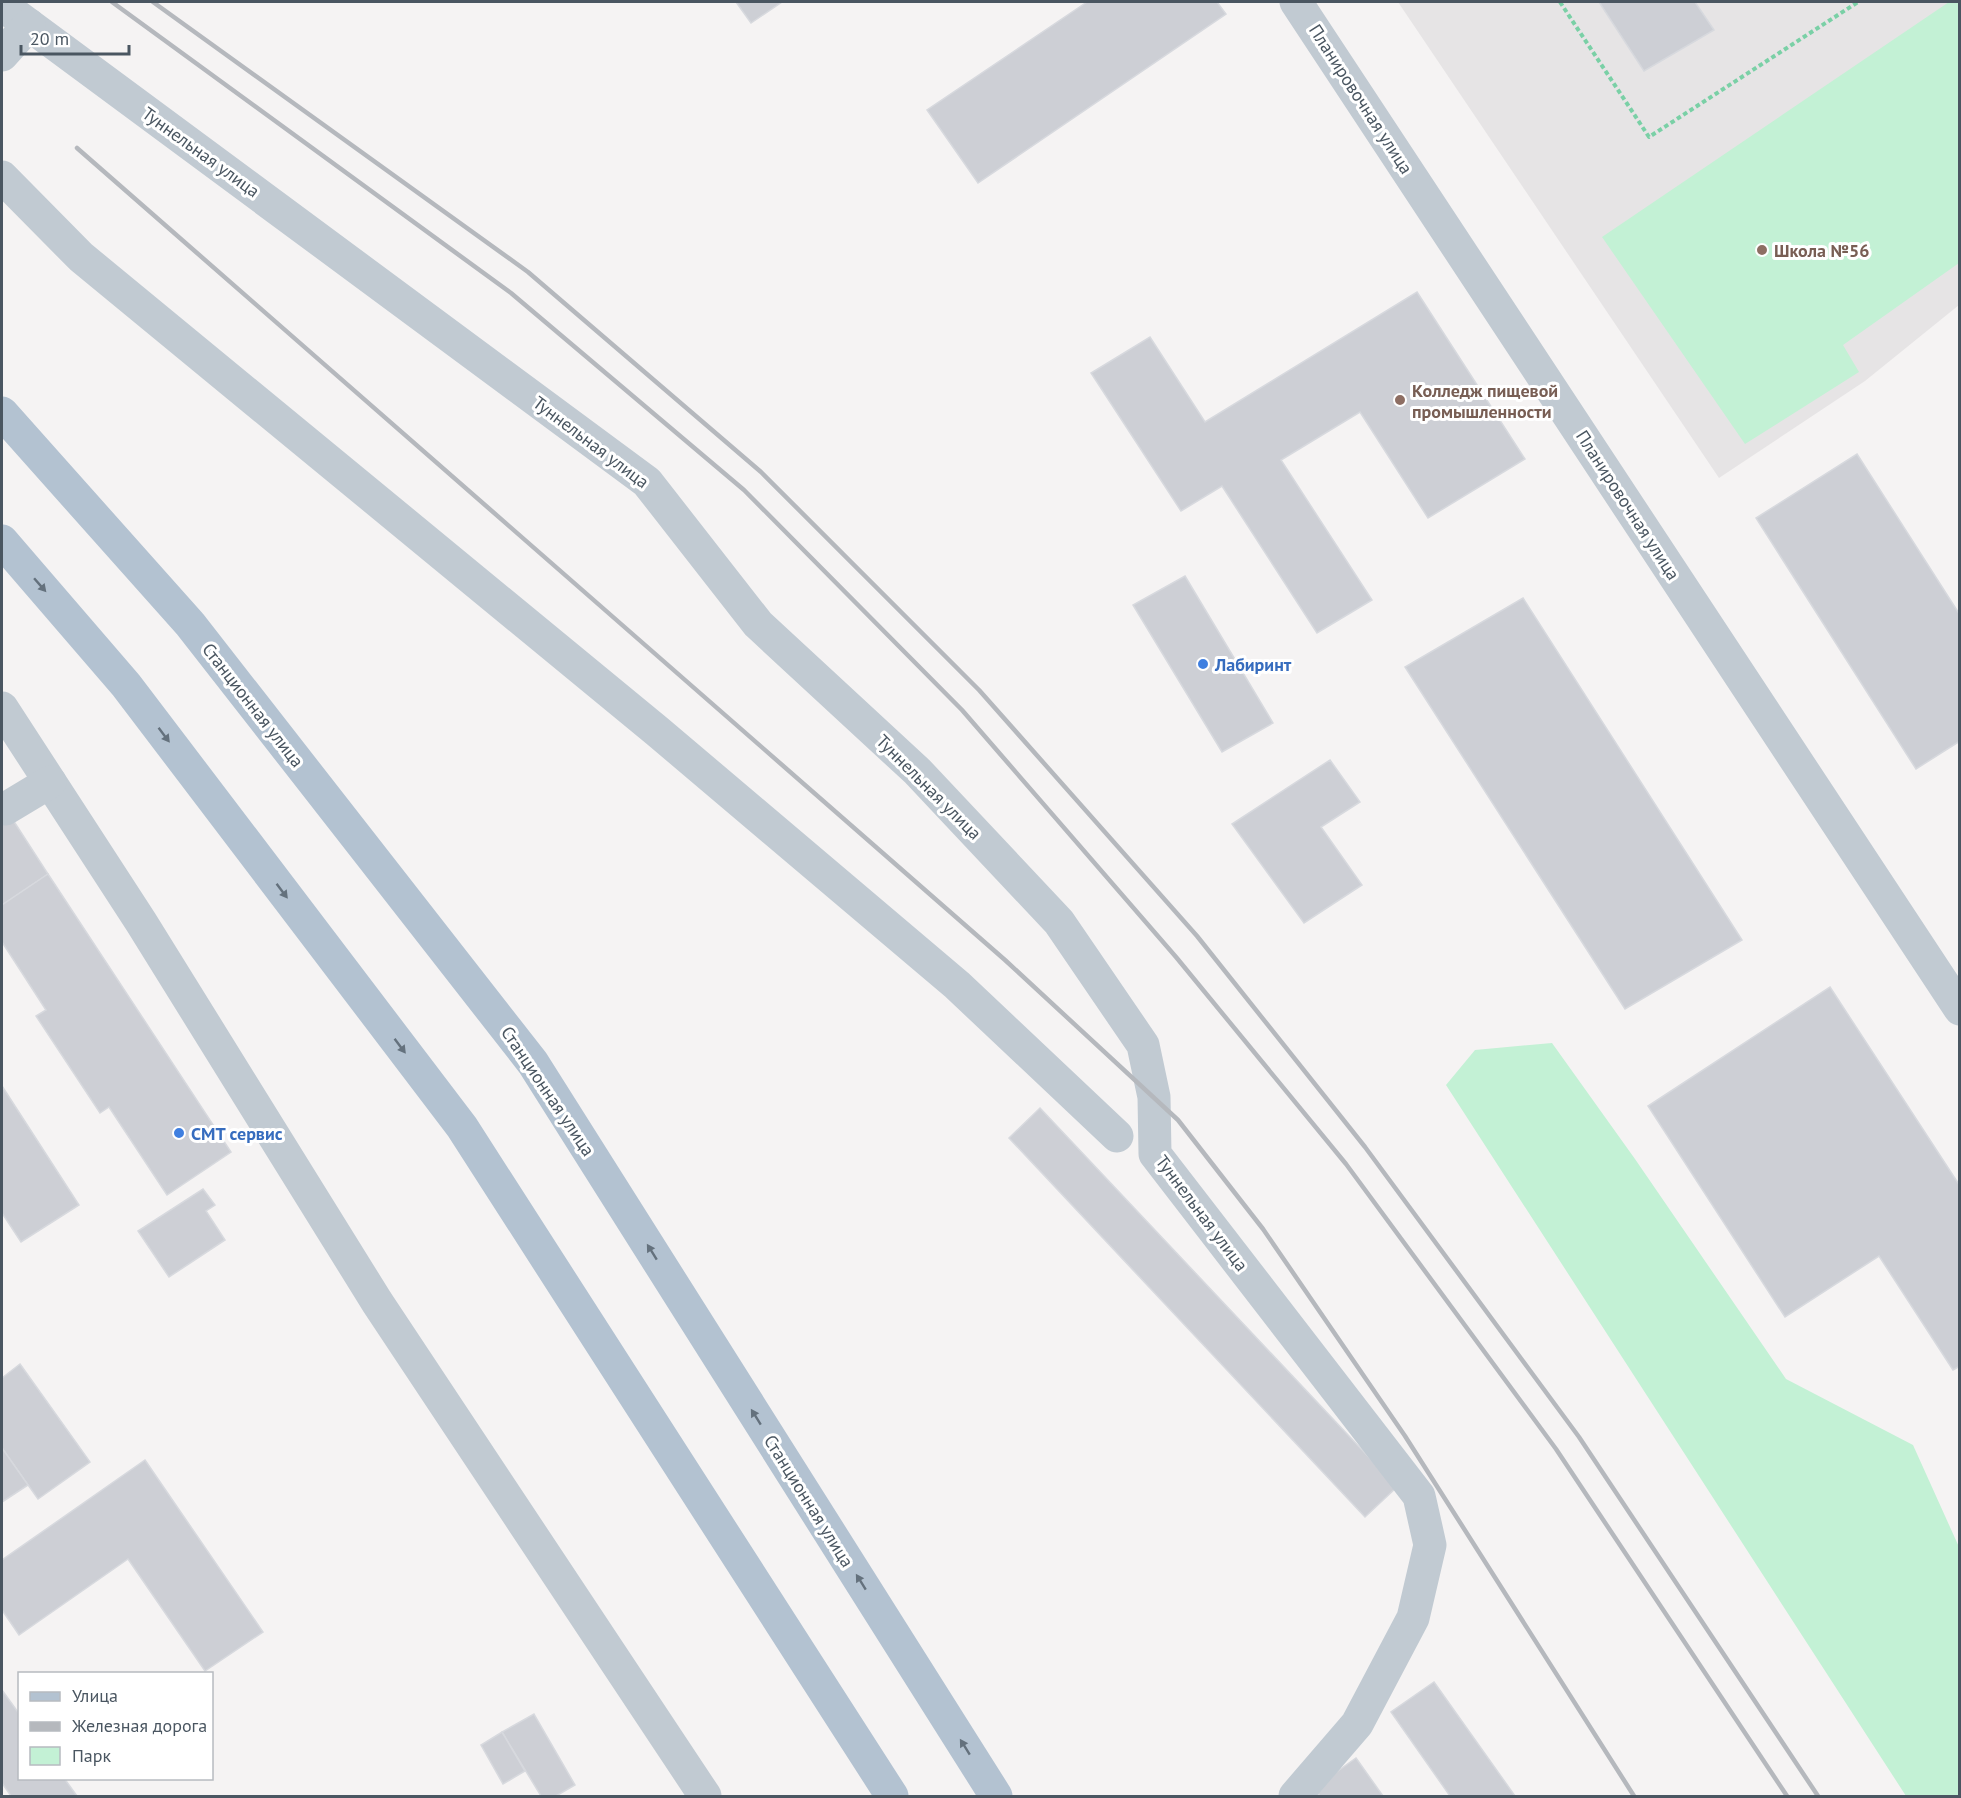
<svg xmlns="http://www.w3.org/2000/svg" width="1961" height="1798" font-family="'PT Sans',sans-serif">
<style>
.education{fill:#e6e4e5}
.green{fill:#c3f1d5}
.building{fill:#cdcfd5;stroke:#d7d9de;stroke-width:1.5}
.lines{fill:none;stroke-linecap:round;stroke-linejoin:round}
.path{stroke:#7ad0a6;stroke-width:4;stroke-dasharray:4.5 3;stroke-linecap:butt}
.minor{stroke:#c1cad2;stroke-width:33}
.major{stroke:#b3c2d1;stroke-width:33}
.rail{stroke:#b5b8bd;stroke-width:4.5}
.oneway{fill:#64717d}
.education-dot{fill:#8d6e63;stroke:#fff;stroke-width:2}
.shop-dot{fill:#3f7fe0;stroke:#fff;stroke-width:2}
.labels{text-anchor:middle;dominant-baseline:central;stroke-width:6;stroke-linejoin:round;paint-order:stroke}
.street-label{font-size:18px;fill:#4a5661;stroke:#fff}
.education-label{font-size:18px;font-weight:bold;fill:#785e54;stroke:#fff;text-anchor:start}
.shop-label{font-size:18px;font-weight:bold;fill:#366cbe;stroke:#fff;text-anchor:start}
</style>
<rect width="100%" height="100%" fill="#f5f3f3"/>
<path class="education" d="M 1398,2 L 1959,2 L 1959,305 L 1865,381 L 1719,478 Z"/>
<g class="green">
<path d="M 1949,2 L 1960,2 L 1959,263 L 1843,345 L 1859,372 L 1745,444 L 1602,237 Z"/>
<path d="M 1552,1043 L 1635,1159 L 1786,1379 L 1913,1445 L 1959,1547 L 1959,1796 L 1906,1796 L 1446,1085 L 1475,1050 Z"/>
</g>
<g class="building">
<path d="M 736,2 L 782,2 L 751,23 Z"/>
<path d="M 1087,2 L 1217,2 L 1226,14 L 978,183 L 927,110 Z"/>
<path d="M 1599,2 L 1695,2 L 1714,30 L 1644,71 Z"/>
<path d="M 1417,292 L 1525,459 L 1428,518 L 1360,412 L 1281,460 L 1372,600 L 1317,633 L 1222,486 L 1181,511 L 1091,373 L 1150,337 L 1205,422 Z"/>
<path d="M 1857,454 L 1960,615 L 1960,741 L 1916,769 L 1756,518 Z"/>
<path d="M 1185,576 L 1273,723 L 1222,752 L 1133,605 Z"/>
<path d="M 1523,598 L 1742,940 L 1625,1009 L 1405,667 Z"/>
<path d="M 1330,760 L 1360,802 L 1321,827 L 1362,885 L 1304,923 L 1232,824 Z"/>
<path d="M 2,803 L 48,874 L 2,905 Z"/>
<path d="M 48,874 L 231,1152 L 167,1195 L 109,1107 L 100,1113 L 36,1016 L 46,1010 L 2,942 L 2,905 Z"/>
<path d="M 1830,987 L 1960,1186 L 1960,1366 L 1953,1370 L 1879,1256 L 1785,1317 L 1648,1106 Z"/>
<path d="M 2,1086 L 79,1205 L 21,1242 L 2,1213 Z"/>
<path d="M 1040,1108 L 1397,1487 L 1365,1517 L 1009,1138 Z"/>
<path d="M 203,1189 L 215,1205 L 206,1211 L 225,1240 L 169,1277 L 138,1231 Z"/>
<path d="M 20,1364 L 90,1462 L 38,1499 L 2,1448 L 2,1378 Z"/>
<path d="M 2,1448 L 28,1485 L 2,1502 Z"/>
<path d="M 145,1460 L 263,1632 L 205,1671 L 128,1559 L 19,1635 L 2,1610 L 2,1560 Z"/>
<path d="M 1434,1682 L 1515,1796 L 1450,1796 L 1391,1712 Z"/>
<path d="M 2,1690 L 20,1715 L 20,1778 L 64,1778 L 77,1796 L 11,1796 L 2,1783 Z"/>
<path d="M 534,1714 L 575,1785 L 556,1796 L 541,1796 L 502,1732 Z"/>
<path d="M 502,1732 L 525,1771 L 503,1784 L 481,1745 Z"/>
<path d="M 1356,1758 L 1383,1796 L 1320,1796 L 1314,1788 Z"/>
</g>
<g class="lines">
<path class="path" d="M 1560,2 L 1649,137 L 1858,2"/>
<g class="minor">
<path d="M 1296,2 L 1960,1009"/>
<path d="M 2,5 L 647,482 L 758,624 L 917,771 L 1059,922 L 1143,1045 L 1154,1097 L 1155,1154 L 1419,1496 L 1430,1545 L 1413,1618 L 1357,1724 L 1295,1796"/>
<path d="M 2,55 L 29,25"/>
<path d="M 2,177 L 81,257 L 657,731 L 957,985 L 1117,1136"/>
<path d="M 2,708 L 141,922 L 377,1302 L 705,1796"/>
<path d="M 5,809 L 50,782"/>
</g>
<g class="major">
<path d="M 2,413 L 190,624 L 533,1063 L 996,1796"/>
<path d="M 2,541 L 126,685 L 462,1127 L 892,1796"/>
</g>
<g class="rail">
<path d="M 112,2 L 511,293 L 744,490 L 962,710 L 1176,957 L 1346,1164 L 1556,1449 L 1787,1796"/>
<path d="M 153,2 L 528,272 L 761,472 L 979,690 L 1197,936 L 1365,1147 L 1579,1437 L 1818,1796"/>
<path d="M 77,148 L 1005,960 L 1178,1120 L 1263,1229 L 1405,1436 L 1634,1796"/>
</g>
</g>
<defs><path id="oneway-solid" d="M-6-.8H1V-3.2L6.5 0L1 3.2V.8H-6Z" transform="scale(1.5)"/></defs>
<g class="oneway">
<use href="#oneway-solid" transform="translate(40 585) rotate(49)"/>
<use href="#oneway-solid" transform="translate(164 735) rotate(53)"/>
<use href="#oneway-solid" transform="translate(282 891) rotate(53)"/>
<use href="#oneway-solid" transform="translate(400 1046) rotate(53)"/>
<use href="#oneway-solid" transform="translate(652 1252) rotate(-122)"/>
<use href="#oneway-solid" transform="translate(756 1417) rotate(-122)"/>
<use href="#oneway-solid" transform="translate(861 1582) rotate(-122)"/>
<use href="#oneway-solid" transform="translate(965 1747) rotate(-122)"/>
</g>
<g class="education-dot">
<circle cx="1762" cy="250" r="6"/>
<circle cx="1400" cy="400" r="6"/>
</g>
<g class="shop-dot">
<circle cx="1203" cy="664" r="6"/>
<circle cx="179" cy="1133" r="6"/>
</g>
<g class="labels">
<g class="street-label">
<text transform="translate(1361 99) rotate(57)">Планировочная улица</text>
<text transform="translate(201 152) rotate(36)">Туннельная улица</text>
<text transform="translate(591 442) rotate(37)">Туннельная улица</text>
<text transform="translate(1628 505) rotate(57)">Планировочная улица</text>
<text transform="translate(253 705) rotate(52)">Станционная улица</text>
<text transform="translate(929 787) rotate(45)">Туннельная улица</text>
<text transform="translate(548 1091) rotate(56)">Станционная улица</text>
<text transform="translate(1202 1213) rotate(53)">Туннельная улица</text>
<text transform="translate(809 1501) rotate(58)">Станционная улица</text>
</g>
<g class="education-label">
<text x="1774" y="250">Школа №56</text>
<text x="1412" y="390">Колледж пищевой<tspan x="1412" dy="21">промышленности</tspan></text>
</g>
<g class="shop-label">
<text x="1215" y="664">Лабиринт</text>
<text x="191" y="1133">СМТ сервис</text>
</g>
</g>
<rect width="1961" height="1798" fill="none" stroke="#4a5661" stroke-width="6"/>
<rect x="18" y="1672" width="195" height="108" fill="#ffffff" stroke="#b7bbc0" stroke-width="1.5"/>
<rect x="30" y="1692" width="30" height="9" fill="#b3c2d1" stroke="#b7bbc0" stroke-width="1.5"/>
<text x="72" y="1702" font-size="18" fill="#4a5661">Улица</text>
<rect x="30" y="1722" width="30" height="9" fill="#b5b8bd" stroke="#b7bbc0" stroke-width="1.5"/>
<text x="72" y="1732" font-size="18" fill="#4a5661">Железная дорога</text>
<rect x="30" y="1747" width="30" height="18" fill="#c3f1d5" stroke="#b7bbc0" stroke-width="1.5"/>
<text x="72" y="1762" font-size="18" fill="#4a5661">Парк</text>
<path d="M21 45v9h108v-9" fill="none" stroke="#4a5661" stroke-width="3"/>
<text x="30" y="45" font-size="18" fill="#4a5661" stroke="#ffffff" stroke-width="4.5" paint-order="stroke">20 m</text>
</svg>
